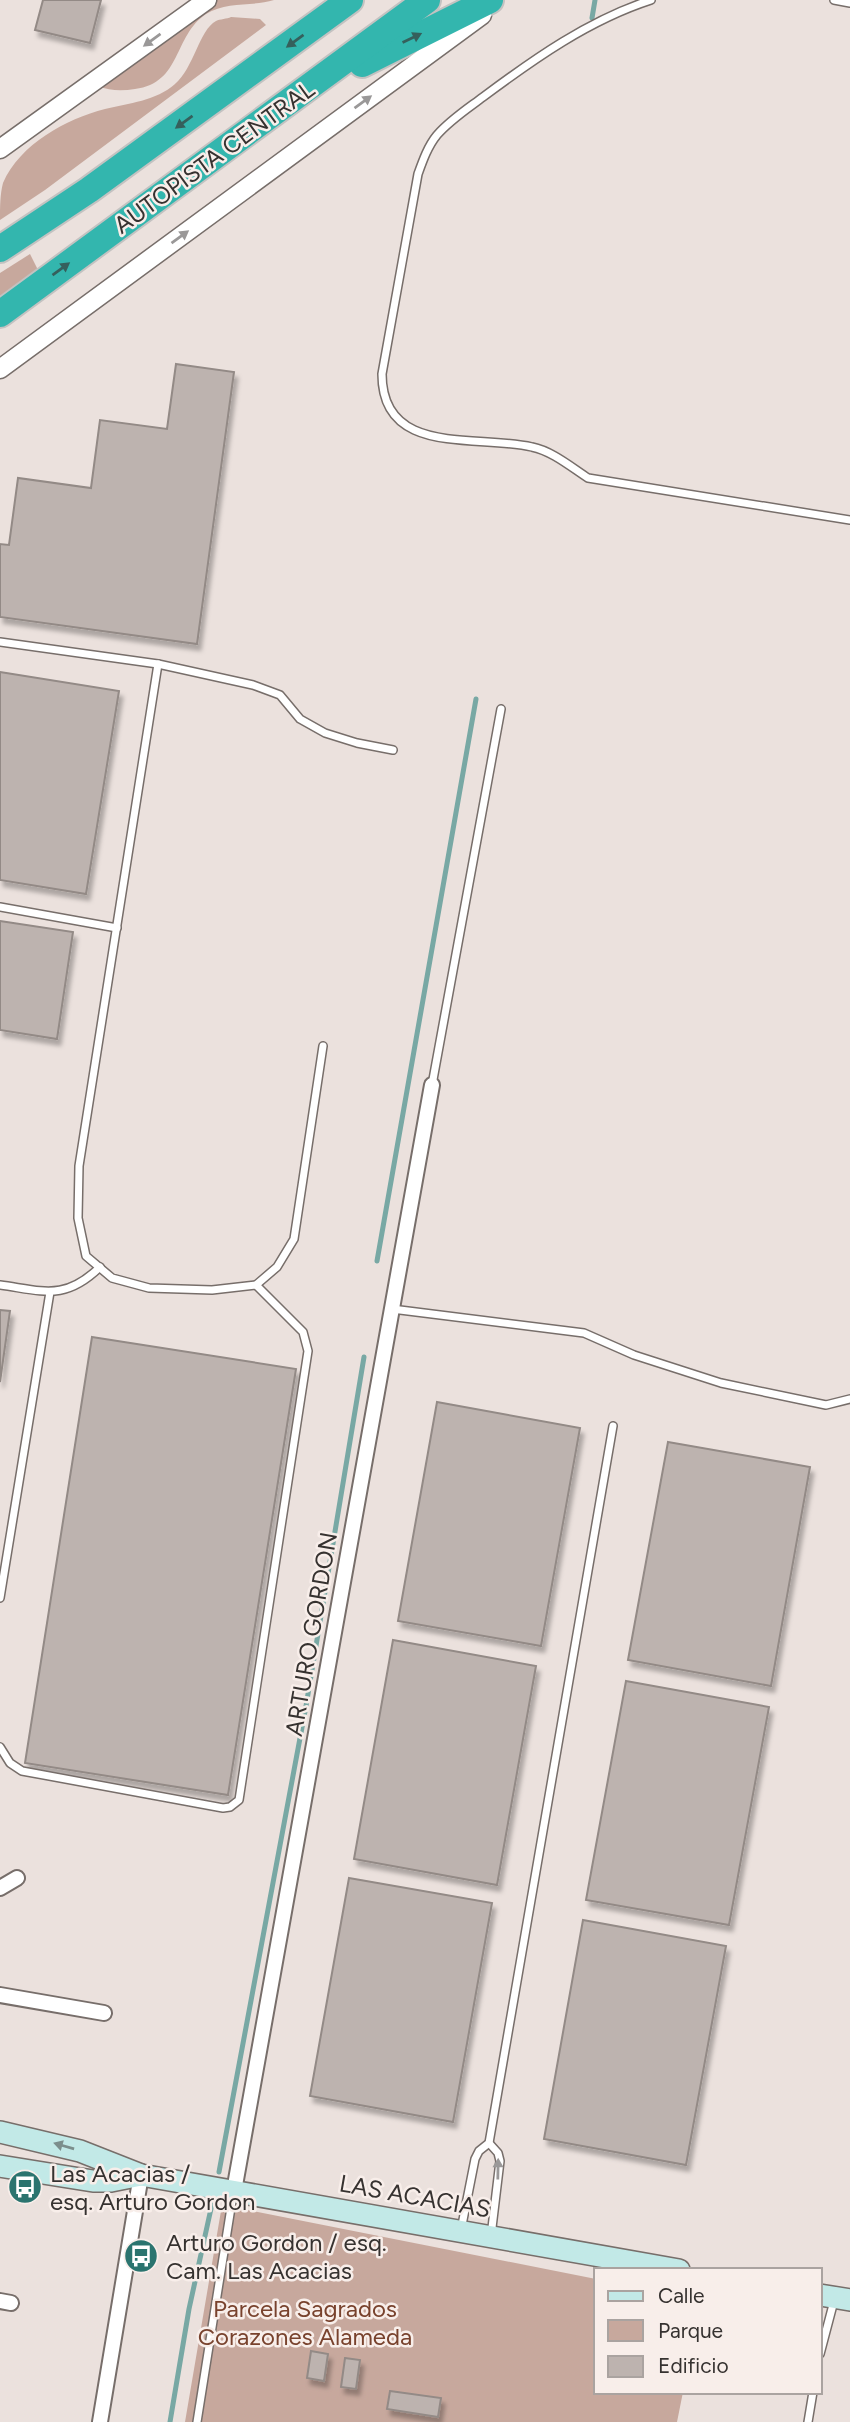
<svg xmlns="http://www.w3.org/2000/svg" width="850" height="2422" font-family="Figtree,sans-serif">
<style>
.green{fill:#c7a89d}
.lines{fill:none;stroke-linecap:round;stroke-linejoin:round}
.stream{stroke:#78a8a4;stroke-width:5}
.building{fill:#bdb3af;stroke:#938a86;stroke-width:2;filter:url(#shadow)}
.service-casing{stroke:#776e6a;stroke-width:10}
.minor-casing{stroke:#776e6a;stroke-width:18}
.tertiary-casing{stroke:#776e6a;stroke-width:21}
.secondary-casing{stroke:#776e6a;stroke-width:24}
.motorway-casing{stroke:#c3c2c1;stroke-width:30}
.service{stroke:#fff;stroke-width:7}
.minor{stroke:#fff;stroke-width:14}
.tertiary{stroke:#fff;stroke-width:18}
.secondary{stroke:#c2e9e7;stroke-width:21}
.motorway{stroke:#33b6ae;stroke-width:26}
.oneway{fill:#35605c}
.oneway2{fill:#9a9898}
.oneway3{fill:#7c8e8c}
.labels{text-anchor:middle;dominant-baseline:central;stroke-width:5;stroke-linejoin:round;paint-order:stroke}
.street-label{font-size:24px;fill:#363230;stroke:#f8eeea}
.poi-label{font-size:24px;fill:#363230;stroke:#f8eeea;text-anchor:start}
.park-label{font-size:24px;fill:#78422d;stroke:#f8eeea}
</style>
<defs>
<filter id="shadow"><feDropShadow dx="3.5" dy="6" stdDeviation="2" flood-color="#0004"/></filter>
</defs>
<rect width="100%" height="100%" fill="#ebe1dd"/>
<g class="green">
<path d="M 217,0 L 274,0 C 252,7 226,1 206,14 C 173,36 182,83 135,89 C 122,91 110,91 98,86 Z"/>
<path d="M 231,17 L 260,19 L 266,25 L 45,190 L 0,220 C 0,208 0,194 3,183 C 20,144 66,119 105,109 C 129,103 156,101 175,84 C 194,68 199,30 216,21 C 220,19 227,19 231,17 Z"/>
<path d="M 30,254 L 38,270 L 0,298 L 0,273 Z"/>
<path d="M 222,2205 L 596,2279 L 596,2392 L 683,2392 L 677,2422 L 185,2422 Z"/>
</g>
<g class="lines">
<g class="stream">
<path d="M 592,18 L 595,0"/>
<path d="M 377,1261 L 476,699"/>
<path d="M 219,2172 L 306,1706 L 364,1357"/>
<path d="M 170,2422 L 189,2309 L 212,2204"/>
</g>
</g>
<g class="building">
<path d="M 43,0 L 101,0 L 90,43 L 35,30 Z"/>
<path d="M 176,364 L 234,372 L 197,644 L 0,617 L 0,544 L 9,545 L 18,478 L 91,488 L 100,420 L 167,429 Z"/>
<path d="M 0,672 L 119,691 L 86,894 L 0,880 Z"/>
<path d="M 0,921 L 73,932 L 57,1039 L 0,1030 Z"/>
<path d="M 0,1310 L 10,1311 L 0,1382 Z"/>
<path d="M 92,1337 L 296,1369 L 228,1795 L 25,1763 Z"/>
<path d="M 437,1402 L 580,1428 L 541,1646 L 398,1621 Z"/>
<path d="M 668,1442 L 810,1467 L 771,1686 L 628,1660 Z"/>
<path d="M 393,1640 L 536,1666 L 497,1885 L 354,1859 Z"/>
<path d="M 626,1681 L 769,1707 L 729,1925 L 586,1900 Z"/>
<path d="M 349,1878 L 492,1903 L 453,2122 L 310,2096 Z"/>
<path d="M 583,1920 L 726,1946 L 686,2165 L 544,2139 Z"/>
<path d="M 311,2351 L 328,2354 L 324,2381 L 307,2378 Z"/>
<path d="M 345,2358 L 360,2360 L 356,2389 L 341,2387 Z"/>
<path d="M 390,2391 L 441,2398 L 438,2417 L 387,2409 Z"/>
</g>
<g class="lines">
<g class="service-casing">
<g id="service">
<path d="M 651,0 C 589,20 534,59 483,97 C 467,109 450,120 437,135 C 428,146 423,160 418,174 L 382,374 C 382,457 476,434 532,447 C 552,451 571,467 588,478 L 850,520"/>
<path d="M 834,0 L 850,3"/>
<path d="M 0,642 L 158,664 L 253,685 L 280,695 L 300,719 L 325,733 L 357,743 L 393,750"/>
<path d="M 158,664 L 79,1166 L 78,1218 L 86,1256 L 112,1278 L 149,1288 L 212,1290 L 256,1285 L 277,1267 L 294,1239 L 323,1046"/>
<path d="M 0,907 L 117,928"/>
<path d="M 432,1085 L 501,709"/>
<path d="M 0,1285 C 44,1291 65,1301 100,1267"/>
<path d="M 392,1309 L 584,1333 L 634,1355 L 721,1383 L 826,1405 L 850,1399"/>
<path d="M 0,1598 L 50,1292"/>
<path d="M 0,1747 L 10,1763 L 22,1771 L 223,1808 L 230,1807 L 239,1800 L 308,1351 L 303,1332 L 256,1285"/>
<path d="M 489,2143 L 498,2153 L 500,2161 L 491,2236"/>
<path d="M 461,2230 L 475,2159 L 479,2151 L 489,2143 L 613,1426"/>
<path d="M 820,2354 L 834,2301"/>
<path d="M 197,2422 L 233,2195"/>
<path d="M 808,2422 L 813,2392"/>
</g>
</g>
<g class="minor-casing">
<g id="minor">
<path d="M 0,1888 L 17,1878"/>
<path d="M 0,1995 L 104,2013"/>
<path d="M 234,2191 L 432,1085"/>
<path d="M 0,2301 L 11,2303"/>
<path d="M 100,2422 L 141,2175"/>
</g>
</g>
<g class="tertiary-casing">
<g id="tertiary">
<path d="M 0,149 L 207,0"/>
<path d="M 0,369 L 482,15"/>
</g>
</g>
<g class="secondary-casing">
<g id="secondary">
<path d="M 0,2132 L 80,2151 L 141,2175 L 679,2270"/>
<path d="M 0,2166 L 93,2181 L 111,2181 L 141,2175"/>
<path d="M 820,2295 L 850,2300"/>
</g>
</g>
<g class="motorway-casing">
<g id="motorway">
<path d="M 362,64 L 490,0"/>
<path d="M 0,249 L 89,190 L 350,0"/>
<path d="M 0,314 L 427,0"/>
</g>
</g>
<use href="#service" class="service"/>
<use href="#minor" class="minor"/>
<use href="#tertiary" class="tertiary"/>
<use href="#secondary" class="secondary"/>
<use href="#motorway" class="motorway"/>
</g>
<defs><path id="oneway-solid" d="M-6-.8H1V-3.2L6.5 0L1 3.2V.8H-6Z" transform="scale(1.75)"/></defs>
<g class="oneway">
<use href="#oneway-solid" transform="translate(412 38) rotate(-26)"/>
<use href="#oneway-solid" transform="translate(295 41) rotate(144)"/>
<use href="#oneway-solid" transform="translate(184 122) rotate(144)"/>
<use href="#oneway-solid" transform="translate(61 269) rotate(-36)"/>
</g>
<g class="oneway2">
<use href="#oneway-solid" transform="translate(152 40) rotate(144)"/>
<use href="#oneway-solid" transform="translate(363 102) rotate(-36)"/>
<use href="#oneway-solid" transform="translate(180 237) rotate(-36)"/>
<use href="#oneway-solid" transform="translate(498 2169) rotate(-89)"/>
</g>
<use class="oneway3" href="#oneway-solid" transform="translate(64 2146) rotate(-164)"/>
<defs>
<g id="bus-disc" transform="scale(1.75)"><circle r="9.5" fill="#2b746f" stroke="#f8eeea"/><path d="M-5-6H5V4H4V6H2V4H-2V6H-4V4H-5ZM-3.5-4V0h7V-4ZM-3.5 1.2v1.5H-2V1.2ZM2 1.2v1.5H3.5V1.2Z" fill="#fff"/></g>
</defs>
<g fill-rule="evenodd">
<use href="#bus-disc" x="25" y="2187"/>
<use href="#bus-disc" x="141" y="2256"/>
</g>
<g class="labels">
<g class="street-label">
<text transform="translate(214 157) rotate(-36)">AUTOPISTA CENTRAL</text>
<text transform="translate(311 1634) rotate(-80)">ARTURO GORDON</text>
<text transform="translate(415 2196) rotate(10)">LAS ACACIAS</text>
</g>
<g class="poi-label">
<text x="50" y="2173">Las Acacias /<tspan x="50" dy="28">esq. Arturo Gordon</tspan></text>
<text x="166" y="2242">Arturo Gordon / esq.<tspan x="166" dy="28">Cam. Las Acacias</tspan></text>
</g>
<g class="park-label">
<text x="305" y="2308">Parcela Sagrados<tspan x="305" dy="28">Corazones Alameda</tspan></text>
</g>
</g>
<rect x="594" y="2268" width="228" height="126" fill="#f8eeea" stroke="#aaa3a0" stroke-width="2"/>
<rect x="608" y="2291" width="35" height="10" fill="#c2e9e7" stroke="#aaa3a0" stroke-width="2"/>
<text x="658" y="2303" font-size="21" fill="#363230">Calle</text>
<rect x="608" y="2320" width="35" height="21" fill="#c7a89d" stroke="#aaa3a0" stroke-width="2"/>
<text x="658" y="2338" font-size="21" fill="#363230">Parque</text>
<rect x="608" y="2356" width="35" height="21" fill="#bdb3af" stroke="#aaa3a0" stroke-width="2"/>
<text x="658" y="2373" font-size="21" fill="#363230">Edificio</text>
</svg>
